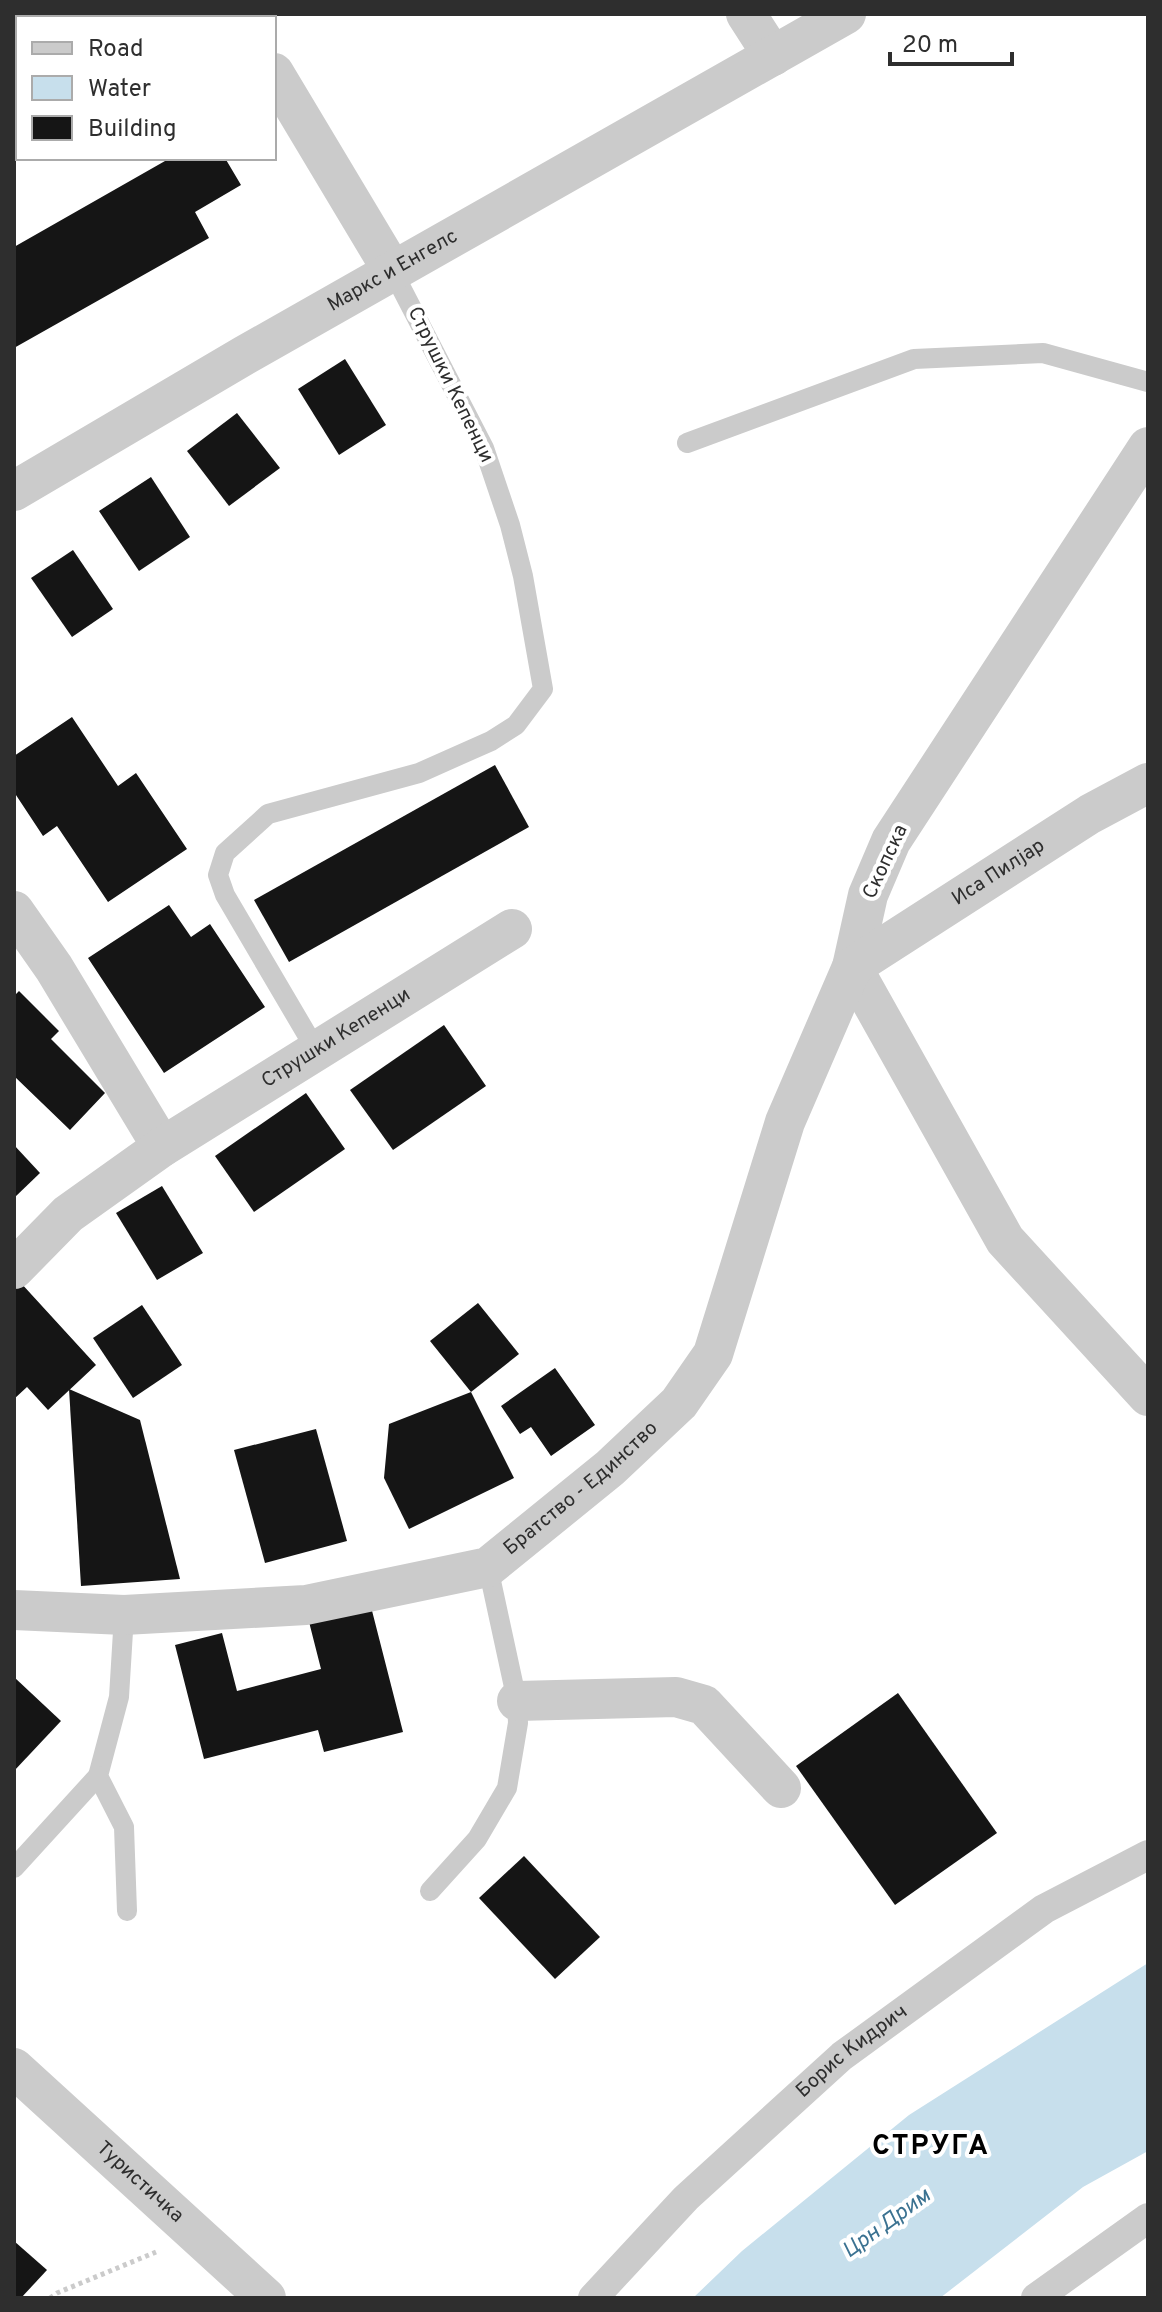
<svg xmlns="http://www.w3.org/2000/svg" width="1162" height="2312" font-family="Overpass,sans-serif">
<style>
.water{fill:#c7dfec}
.building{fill:#151515}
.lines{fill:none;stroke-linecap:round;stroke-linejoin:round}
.path{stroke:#cbcbcb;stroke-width:5;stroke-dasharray:4 4;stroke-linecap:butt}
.service{stroke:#cbcbcb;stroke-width:20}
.pedestrian{stroke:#cbcbcb;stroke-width:30}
.minor{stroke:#cbcbcb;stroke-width:40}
.labels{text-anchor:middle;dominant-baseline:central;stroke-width:8;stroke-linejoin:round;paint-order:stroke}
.street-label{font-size:20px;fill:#2e2e2e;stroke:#fff}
.water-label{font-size:22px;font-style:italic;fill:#3b7291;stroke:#fff}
.district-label{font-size:28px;font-weight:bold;letter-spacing:2px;fill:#000;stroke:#fff}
</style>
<rect width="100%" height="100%" fill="#fff"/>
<path class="water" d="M 1148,1963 L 1148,2151 L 1083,2187 L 940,2298 L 693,2298 L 742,2251 L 909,2115 Z"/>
<g class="building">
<path d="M 163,158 L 225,158 L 241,185 L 195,212 L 209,238 L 14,348 L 14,247 L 165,161 Z"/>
<path d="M 345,359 L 386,425 L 339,455 L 298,389 Z"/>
<path d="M 237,413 L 280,468 L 229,506 L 187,451 Z"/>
<path d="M 151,477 L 190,537 L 139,571 L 99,511 Z"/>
<path d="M 73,550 L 113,609 L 72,637 L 31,578 Z"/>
<path d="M 72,717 L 118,786 L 136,773 L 187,849 L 108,902 L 57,826 L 43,836 L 14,792 L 14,756 Z"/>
<path d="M 495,765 L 529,827 L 289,962 L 254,900 Z"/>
<path d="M 169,905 L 191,937 L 210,924 L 265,1007 L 164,1073 L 88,958 Z"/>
<path d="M 19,991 L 59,1031 L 51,1039 L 105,1093 L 70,1130 L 14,1076 L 14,996 Z"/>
<path d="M 444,1025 L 486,1086 L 393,1150 L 350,1090 Z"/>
<path d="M 306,1093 L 345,1149 L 254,1212 L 215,1156 Z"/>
<path d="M 14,1145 L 40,1173 L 14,1198 Z"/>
<path d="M 162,1186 L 203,1253 L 157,1280 L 116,1213 Z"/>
<path d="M 20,1282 L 96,1365 L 48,1410 L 27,1387 L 14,1399 L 14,1287 Z"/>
<path d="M 478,1303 L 519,1354 L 471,1392 L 430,1341 Z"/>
<path d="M 142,1305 L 182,1365 L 133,1398 L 93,1338 Z"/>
<path d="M 555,1368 L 595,1425 L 551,1456 L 531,1427 L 520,1434 L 501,1406 Z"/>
<path d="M 69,1389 L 140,1420 L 180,1579 L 81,1586 Z"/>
<path d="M 471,1392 L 514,1478 L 409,1529 L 384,1478 L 389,1424 Z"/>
<path d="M 316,1429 L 347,1541 L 265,1563 L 234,1450 Z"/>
<path d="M 368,1595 L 403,1732 L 324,1752 L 318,1730 L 204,1759 L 175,1645 L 222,1633 L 237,1691 L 321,1669 L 306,1610 Z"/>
<path d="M 14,1677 L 61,1721 L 14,1771 Z"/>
<path d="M 898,1693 L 997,1833 L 895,1905 L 796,1766 Z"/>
<path d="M 524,1856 L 600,1937 L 555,1979 L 479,1898 Z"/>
<path d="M 14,2241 L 47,2270 L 21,2298 L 14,2298 Z"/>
</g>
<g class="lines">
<path class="path" d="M 50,2298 L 57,2293 L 156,2252"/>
<g class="service">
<path d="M 687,443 L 914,359 L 1043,353 L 1148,382"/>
<path d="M 316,1050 L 225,895 L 218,875 L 225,853 L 268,814 L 419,773 L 491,741 L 516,725 L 543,689 L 523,576 L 510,525 L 484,448 L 392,270"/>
<path d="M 124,1615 L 119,1697 L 98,1776 L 124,1827 L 127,1911"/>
<path d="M 14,1868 L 98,1776"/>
<path d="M 430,1891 L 477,1839 L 507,1788 L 518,1723 L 517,1701 L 488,1567"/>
</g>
<g class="pedestrian">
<path id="s1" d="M 593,2298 L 686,2198 L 842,2056 L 1044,1909 L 1148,1855"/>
<path d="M 1036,2298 L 1148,2218"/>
</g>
<g class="minor">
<path d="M 239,14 L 241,18"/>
<path d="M 746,14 L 773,56"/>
<path d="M 274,73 L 392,270"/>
<path d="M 1148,447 L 891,841 L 868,895 L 852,967 L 1005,1240 L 1148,1396"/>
<path id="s2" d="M 14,491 L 245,355 L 846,14"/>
<path d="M 14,911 L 54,968 L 162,1147"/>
<path id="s3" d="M 14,1269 L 68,1214 L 162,1147 L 512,929"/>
<path id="s4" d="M 14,1610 L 124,1615 L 306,1605 L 488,1567 L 610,1468 L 679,1403 L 713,1354 L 785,1122 L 852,967 L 1090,814 L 1148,783"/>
<path d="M 517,1701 L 676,1697 L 704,1705 L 781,1788"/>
<path id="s5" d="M 14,2068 L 266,2298"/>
</g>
</g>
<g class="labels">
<g class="street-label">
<text stroke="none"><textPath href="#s2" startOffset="438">Маркс и Енгелс</textPath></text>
<text transform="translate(450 385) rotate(64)">Струшки Кепенци</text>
<text transform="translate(886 862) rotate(-65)">Скопска</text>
<text stroke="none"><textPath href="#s4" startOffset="1376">Иса Пилјар</textPath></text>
<text stroke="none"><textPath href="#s3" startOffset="398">Струшки Кепенци</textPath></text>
<text stroke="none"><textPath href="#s4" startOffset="600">Братство - Единство</textPath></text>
<text stroke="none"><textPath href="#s1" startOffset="358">Борис Кидрич</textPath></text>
<text stroke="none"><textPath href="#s5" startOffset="170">Туристичка</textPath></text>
</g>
<g class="water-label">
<text transform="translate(887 2224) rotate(-36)">Црн Дрим</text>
</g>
<g class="district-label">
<text x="931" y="2147">СТРУГА</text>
</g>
</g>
<rect width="1162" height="2312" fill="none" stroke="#2e2e2e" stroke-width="32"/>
<rect x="16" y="16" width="260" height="144" fill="#ffffff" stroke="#ababab" stroke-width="2"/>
<rect x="32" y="42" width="40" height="12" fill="#cbcbcb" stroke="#ababab" stroke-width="2"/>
<text x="88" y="56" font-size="24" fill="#2e2e2e">Road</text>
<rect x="32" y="76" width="40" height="24" fill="#c7dfec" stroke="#ababab" stroke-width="2"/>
<text x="88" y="96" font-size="24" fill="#2e2e2e">Water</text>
<rect x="32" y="116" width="40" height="24" fill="#151515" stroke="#ababab" stroke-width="2"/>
<text x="88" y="136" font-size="24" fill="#2e2e2e">Building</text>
<path d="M890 52v12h122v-12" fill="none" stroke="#2e2e2e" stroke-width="4"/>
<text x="902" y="52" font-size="24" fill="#2e2e2e" stroke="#ffffff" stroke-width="6" paint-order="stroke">20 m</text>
</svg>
